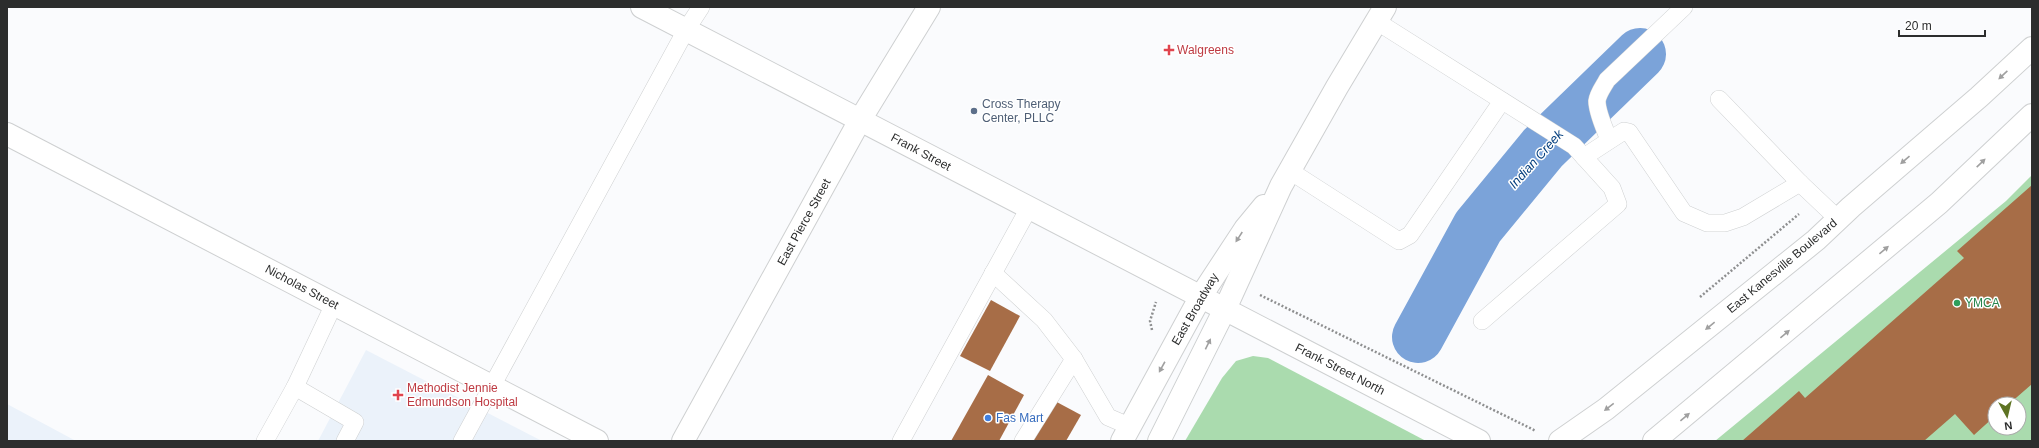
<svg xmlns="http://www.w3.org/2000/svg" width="2039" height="448" font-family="Arial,sans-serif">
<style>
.built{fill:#ebf2fa}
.green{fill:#aadbae;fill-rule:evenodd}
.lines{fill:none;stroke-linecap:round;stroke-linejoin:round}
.river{stroke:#7ba3d9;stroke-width:52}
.building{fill:#a76d47}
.lane-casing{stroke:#ced0d1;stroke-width:18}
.street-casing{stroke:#ced0d1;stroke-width:24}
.secondary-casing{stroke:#ced0d1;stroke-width:24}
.primary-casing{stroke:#ced0d1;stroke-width:24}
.path{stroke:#8e8f90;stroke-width:2.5;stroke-dasharray:2 2;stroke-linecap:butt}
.lane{stroke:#fff;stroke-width:17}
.street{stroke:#fff;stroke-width:22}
.secondary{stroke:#fff;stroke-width:22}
.primary{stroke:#fff;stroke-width:22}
.oneway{fill:#a0a0a0}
.health-dot{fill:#e0444e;stroke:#fff;stroke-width:1.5}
.service-dot{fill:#5c6f8a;stroke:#fff;stroke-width:1.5}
.leisure-dot{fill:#2e9e5b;stroke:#fff;stroke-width:1.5}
.shop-dot{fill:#3f7fe0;stroke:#fff;stroke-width:1.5}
.labels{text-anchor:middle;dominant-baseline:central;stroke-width:3;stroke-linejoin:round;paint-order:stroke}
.health-label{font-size:12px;fill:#be3a42;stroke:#fff;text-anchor:start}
.service-label{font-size:12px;fill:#4e5e75;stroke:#fff;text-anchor:start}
.street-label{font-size:12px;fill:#2c2d2d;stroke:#fff}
.leisure-label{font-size:12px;fill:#27864d;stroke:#fff;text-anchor:start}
.shop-label{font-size:12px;fill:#366cbe;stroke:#fff;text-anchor:start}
.water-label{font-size:13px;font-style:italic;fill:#06407f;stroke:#fff}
</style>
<rect width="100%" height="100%" fill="#fafbfd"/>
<g class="built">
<path d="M 366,350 L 542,441 L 318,441 Z"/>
<path d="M 7,404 L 76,441 L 7,441 Z"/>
</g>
<g class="green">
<path d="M 2032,175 L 2032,441 L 1715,441 L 2006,201 ZM 1995,404 L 2019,404 L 2019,428 L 1995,428 Z"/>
<path d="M 1253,356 L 1268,358 L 1426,441 L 1185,441 L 1222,378 L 1236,361 Z"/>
</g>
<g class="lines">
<path class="river" d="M 1418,337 L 1478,227 L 1543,148 L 1640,54"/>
</g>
<g class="building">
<path d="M 2032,185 L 2032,384 L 2009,404 L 1995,404 L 1995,416 L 1974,435 L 1955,414 L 1924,441 L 1742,441 L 1799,391 L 1805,398 L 1964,258 L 1957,251 Z"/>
<path d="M 991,300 L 1020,316 L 990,371 L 960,356 Z"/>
<path d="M 988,375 L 1024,395 L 999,441 L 951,441 Z"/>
<path d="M 1053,400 L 1081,415 L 1066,441 L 1030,441 Z"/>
</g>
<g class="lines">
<g class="lane-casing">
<g id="lane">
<path d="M 1376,21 L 1574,146 L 1612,188 L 1618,204 L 1482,321"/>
<path d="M 1719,99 L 1800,183"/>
<path d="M 1609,140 C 1605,129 1597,113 1597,101 C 1598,93 1604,86 1607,80 L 1684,7"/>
<path d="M 1584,157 L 1624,131 L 1629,132 L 1684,213 L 1707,223 L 1725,223 L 1743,217 L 1800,183 L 1838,219"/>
<path d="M 1290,171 L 1399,241 L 1410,235 L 1502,101"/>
<path d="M 993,273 L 1044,320 L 1074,359 L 1108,417 L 1129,426"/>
<path d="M 334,304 L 295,387 L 355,422 L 345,441"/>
<path d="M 265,441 L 295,387"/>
<path d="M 462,441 L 686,30 L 701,7"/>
<path d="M 901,441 L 1029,208"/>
<path d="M 1023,441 L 1074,359"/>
</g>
</g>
<g class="street-casing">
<g id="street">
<path d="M 642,7 L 1479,441"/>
<path d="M 7,134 L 597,441"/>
</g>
</g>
<g class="secondary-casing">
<g id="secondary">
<path d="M 683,441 L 860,120 L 929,7"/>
<path d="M 1122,441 L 1201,296 L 1245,229 L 1264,206"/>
<path d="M 1159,441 L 1225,309 L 1281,186 L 1337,87 L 1385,7"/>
</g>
</g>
<g class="primary-casing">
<g id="primary">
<path d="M 1560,441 L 1606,409 L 1816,240 L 1851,207 L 1979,97 L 2032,48"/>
<path d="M 1654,441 L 1939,203 L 2032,115"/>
</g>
</g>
<g class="path">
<path d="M 1260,295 L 1536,431"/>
<path d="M 1700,297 L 1799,214"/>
<path d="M 1152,330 L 1150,321 L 1156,302"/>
</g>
<use href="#lane" class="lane"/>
<use href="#street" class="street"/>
<use href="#secondary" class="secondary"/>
<use href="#primary" class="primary"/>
</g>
<defs><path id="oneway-solid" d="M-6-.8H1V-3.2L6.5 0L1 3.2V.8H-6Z"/></defs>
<g class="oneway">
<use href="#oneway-solid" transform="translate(2003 75) rotate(137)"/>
<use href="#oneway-solid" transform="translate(1905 160) rotate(139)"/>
<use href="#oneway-solid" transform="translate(1981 163) rotate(-44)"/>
<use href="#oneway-solid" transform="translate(1239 237) rotate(123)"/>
<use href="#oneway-solid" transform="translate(1884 250) rotate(-40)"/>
<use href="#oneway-solid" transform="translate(1710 326) rotate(141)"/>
<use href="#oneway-solid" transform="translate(1785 334) rotate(-40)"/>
<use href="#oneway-solid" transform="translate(1208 344) rotate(-64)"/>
<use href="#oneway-solid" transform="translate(1162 367) rotate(119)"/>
<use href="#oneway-solid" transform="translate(1609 407) rotate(142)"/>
<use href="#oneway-solid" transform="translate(1685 417) rotate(-40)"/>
</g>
<g class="health-dot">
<path d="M1167 44h4v4h4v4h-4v4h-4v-4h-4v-4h4z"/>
<path d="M396 389h4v4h4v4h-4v4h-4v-4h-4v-4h4z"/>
</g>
<circle class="service-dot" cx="974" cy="111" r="4"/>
<circle class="leisure-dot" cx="1957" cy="303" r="4"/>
<circle class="shop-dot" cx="988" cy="418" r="4"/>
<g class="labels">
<g class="health-label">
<text x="1177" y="50">Walgreens</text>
<text x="407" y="388">Methodist Jennie<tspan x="407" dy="14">Edmundson Hospital</tspan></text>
</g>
<g class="service-label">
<text x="982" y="104">Cross Therapy<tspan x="982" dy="14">Center, PLLC</tspan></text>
</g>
<g class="street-label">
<text transform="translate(921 152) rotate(28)">Frank Street</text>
<text transform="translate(804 222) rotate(-61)">East Pierce Street</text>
<text transform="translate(1782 266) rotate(-40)">East Kanesville Boulevard</text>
<text transform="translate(302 287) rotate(28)">Nicholas Street</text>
<text transform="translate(1195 309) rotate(-60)">East Broadway</text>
<text transform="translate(1340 369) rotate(27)">Frank Street North</text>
</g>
<g class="leisure-label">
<text x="1965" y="303">YMCA</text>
</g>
<g class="shop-label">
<text x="996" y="418">Fas Mart</text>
</g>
<g class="water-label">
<text transform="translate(1536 159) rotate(-48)">Indian Creek</text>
</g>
</g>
<rect width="2039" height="448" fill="none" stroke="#2c2d2d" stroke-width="16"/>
<g transform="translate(2007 416) rotate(172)"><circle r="19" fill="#ffffff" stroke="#ababab"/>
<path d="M0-3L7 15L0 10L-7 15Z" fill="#5e7323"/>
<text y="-6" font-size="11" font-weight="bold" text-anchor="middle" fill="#2c2d2d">N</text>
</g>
<path d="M1899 30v6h86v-6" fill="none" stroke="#2c2d2d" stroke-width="2"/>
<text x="1905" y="30" font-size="12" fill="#2c2d2d" stroke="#ffffff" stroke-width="3" paint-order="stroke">20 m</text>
</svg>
